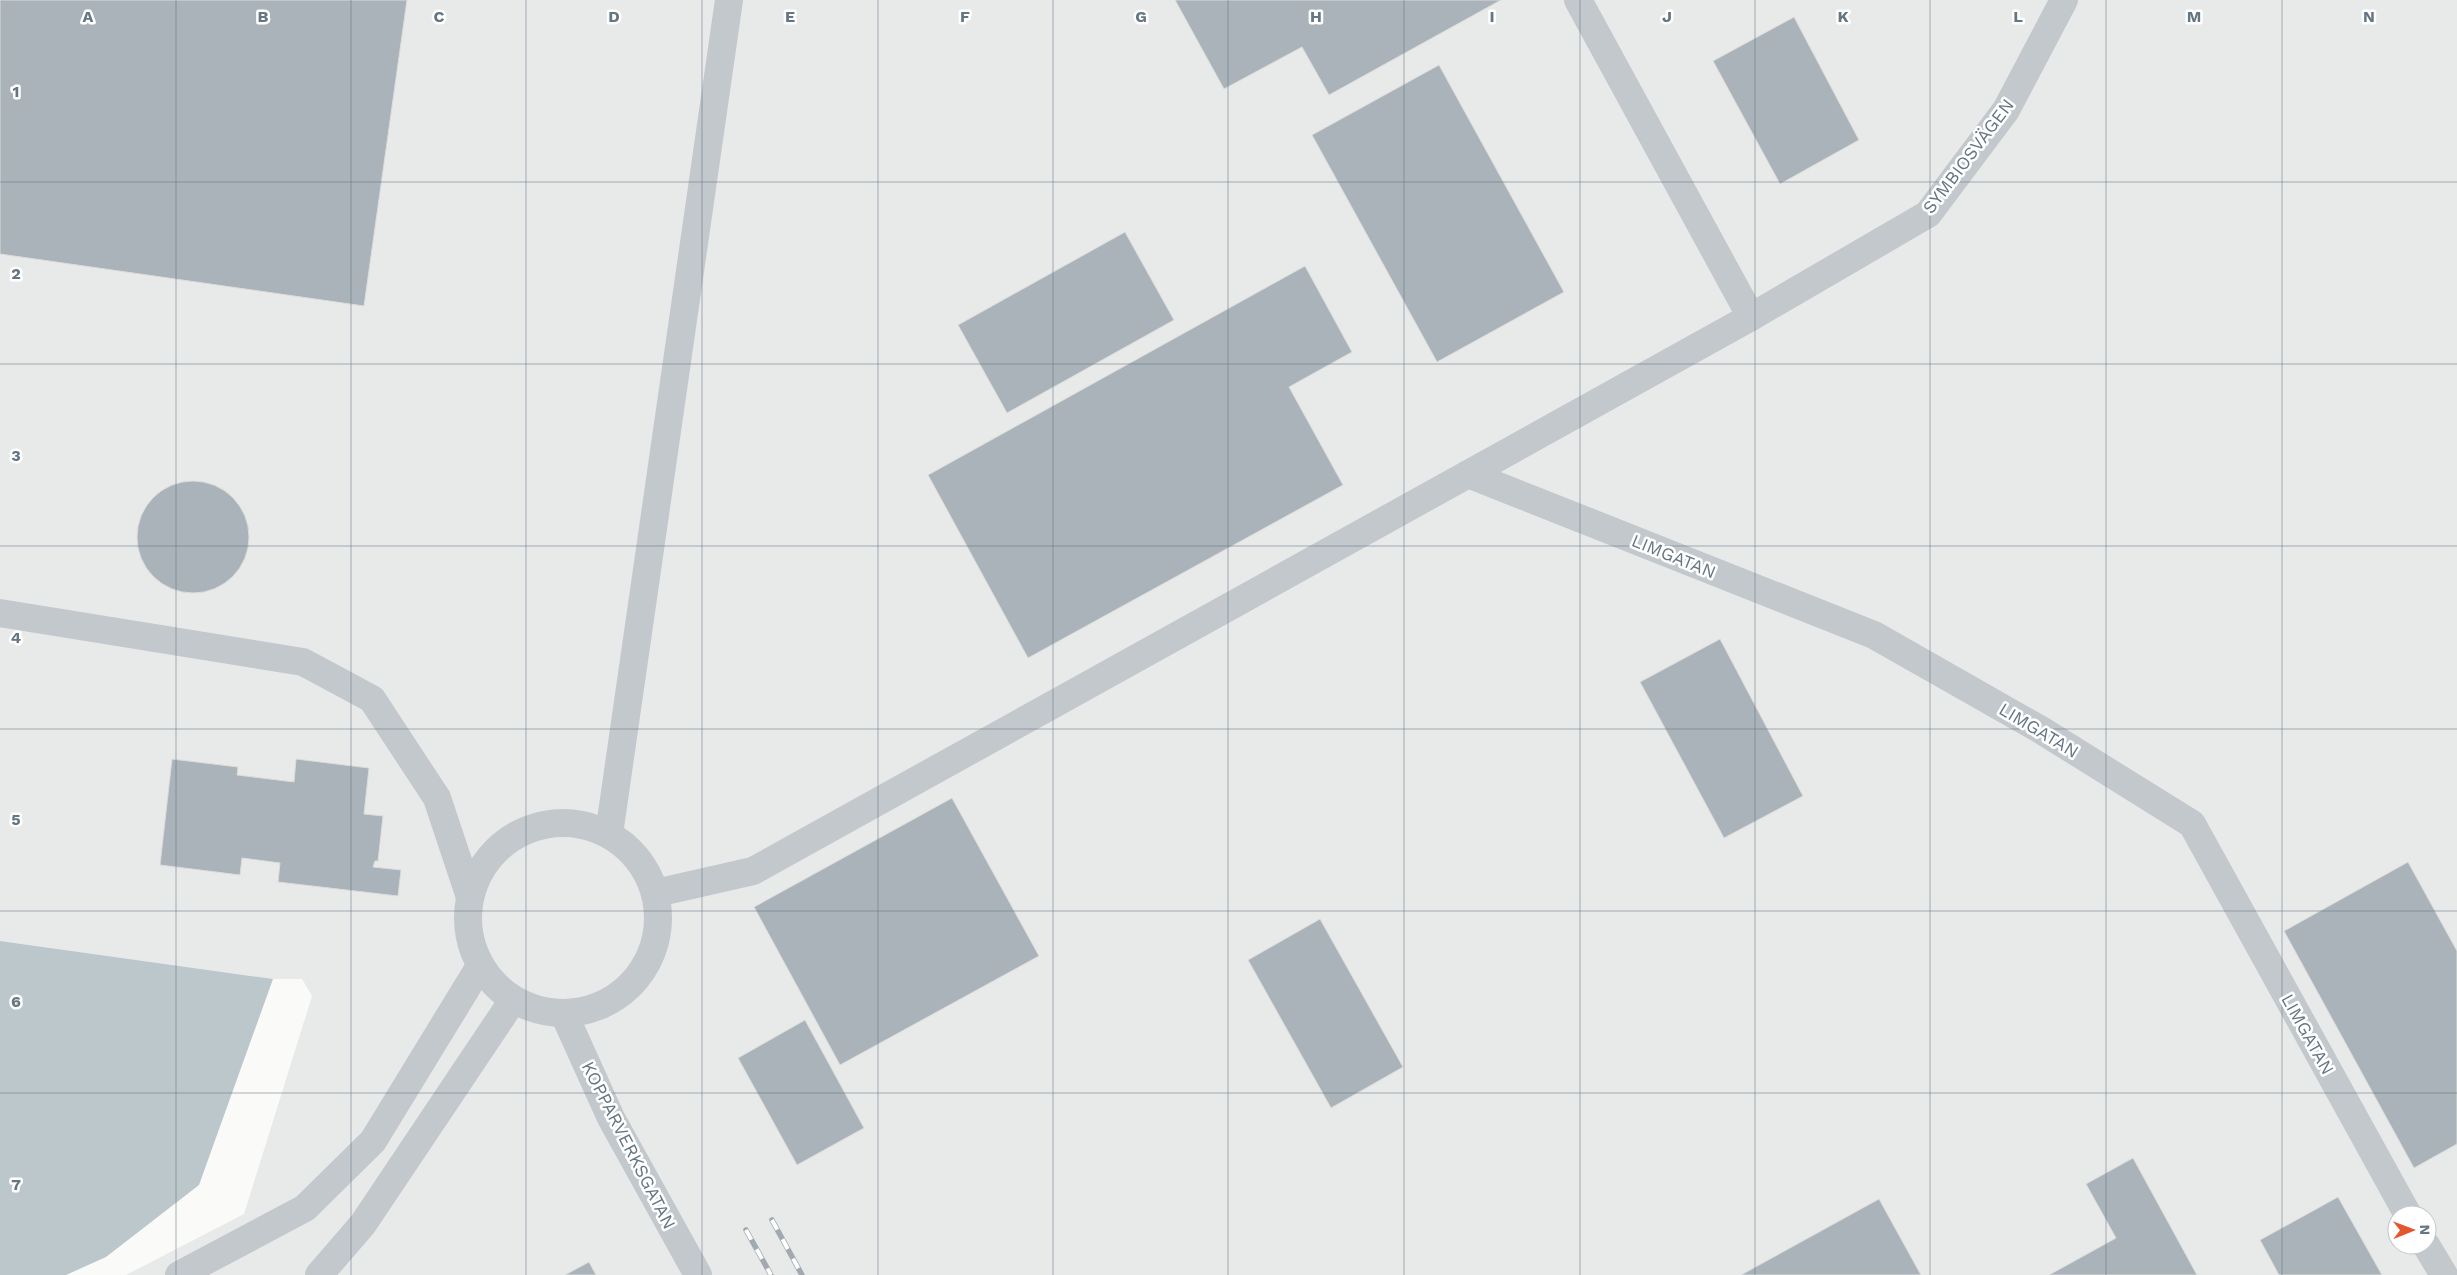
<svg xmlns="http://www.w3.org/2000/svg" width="2457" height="1275" font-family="'Work Sans',sans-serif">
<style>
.built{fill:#e8e9e9;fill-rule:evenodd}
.water{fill:#bbc7cb}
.building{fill:#aab3b9;stroke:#dcdcda}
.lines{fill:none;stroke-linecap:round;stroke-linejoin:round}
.minor{stroke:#c3c8cc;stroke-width:28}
.rail-casing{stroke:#a2aab0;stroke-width:5.5}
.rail{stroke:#fff;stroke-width:4;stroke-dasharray:11;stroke-linecap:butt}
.grid{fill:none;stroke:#657683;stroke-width:1;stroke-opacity:0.55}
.labels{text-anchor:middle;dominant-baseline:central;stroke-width:5;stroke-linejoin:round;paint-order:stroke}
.street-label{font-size:18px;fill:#657683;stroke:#fff}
.grid-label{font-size:16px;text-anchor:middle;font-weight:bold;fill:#657683;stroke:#fff;stroke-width:5;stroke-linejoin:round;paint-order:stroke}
</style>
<rect width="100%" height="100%" fill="#fafaf8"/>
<path class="built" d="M 0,0 L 2457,0 L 2457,1275 L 126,1275 L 244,1214 L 312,996 L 302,979 L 273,979 L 0,941 ZM 2397,1215 L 2427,1215 L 2427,1245 L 2397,1245 Z"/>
<path class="water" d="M 0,941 L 273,979 L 199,1185 L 106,1257 L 66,1275 L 0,1275 Z"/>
<g class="building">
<path d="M 0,0 L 407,0 L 364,306 L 0,254 Z"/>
<path d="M 1175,0 L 1501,0 L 1329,95 L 1302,47 L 1224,89 Z"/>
<path d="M 1794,17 L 1859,140 L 1780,184 L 1713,61 Z"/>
<path d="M 1439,65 L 1564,292 L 1437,362 L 1312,135 Z"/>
<path d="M 1125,232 L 1174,320 L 1007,413 L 958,325 Z"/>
<path d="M 1305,266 L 1352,352 L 1289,387 L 1343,485 L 1028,658 L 928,475 Z"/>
<circle cx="193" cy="537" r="56"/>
<path d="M 1720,639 L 1803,796 L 1724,838 L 1640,682 Z"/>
<path d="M 172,759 L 238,767 L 237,775 L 294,782 L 296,759 L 369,768 L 364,814 L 383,816 L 378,861 L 375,861 L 373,867 L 401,870 L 398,896 L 278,882 L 280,863 L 242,858 L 240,875 L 160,865 Z"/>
<path d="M 952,798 L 1039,956 L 840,1065 L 754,907 Z"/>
<path d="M 2408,862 L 2457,951 L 2457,1144 L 2414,1168 L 2284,931 Z"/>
<path d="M 1320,919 L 1403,1067 L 1331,1108 L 1248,960 Z"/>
<path d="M 805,1020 L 864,1128 L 797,1165 L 738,1058 Z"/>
<path d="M 2133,1158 L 2197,1275 L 2049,1275 L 2116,1238 L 2086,1184 Z"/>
<path d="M 2338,1197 L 2382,1275 L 2279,1275 L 2260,1240 Z"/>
<path d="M 1879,1199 L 1921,1275 L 1741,1275 Z"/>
<path d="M 589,1262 L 596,1275 L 565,1275 Z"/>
</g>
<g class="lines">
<g class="minor">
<path d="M 1751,317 L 1928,214 L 2006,110 L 2064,0"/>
<path d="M 1468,474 L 1874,635 L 2041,730 L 2192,824 L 2408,1215"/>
<path d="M 0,613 L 303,662 L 372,699 L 437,798 L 470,897"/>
<circle cx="563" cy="918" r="95"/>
<path d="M 609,834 L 729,0"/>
<path d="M 656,893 L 753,871 L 1751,317 L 1578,0"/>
<path d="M 564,1014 L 611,1118 L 698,1275"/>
<path d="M 2426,1245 L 2444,1275"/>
<path d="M 179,1275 L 305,1208 L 373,1141 L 480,966"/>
<path d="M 319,1275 L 363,1224 L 513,1000"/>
</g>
<g class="rail-casing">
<g id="rail">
<path d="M 772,1220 L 802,1275"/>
<path d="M 746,1230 L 771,1275"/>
</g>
</g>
<use href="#rail" class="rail"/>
</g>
<path class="grid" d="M 176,0 L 176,1275M 351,0 L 351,1275M 526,0 L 526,1275M 702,0 L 702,1275M 878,0 L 878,1275M 1053,0 L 1053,1275M 1228,0 L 1228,1275M 1404,0 L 1404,1275M 1580,0 L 1580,1275M 1755,0 L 1755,1275M 1930,0 L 1930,1275M 2106,0 L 2106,1275M 2282,0 L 2282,1275M 0,182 L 2457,182M 0,364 L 2457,364M 0,546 L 2457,546M 0,729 L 2457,729M 0,911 L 2457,911M 0,1093 L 2457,1093"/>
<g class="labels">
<g class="street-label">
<text transform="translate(1968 156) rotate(-53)">SYMBIOSVÄGEN</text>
<text transform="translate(1674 556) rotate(22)">LIMGATAN</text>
<text transform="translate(2039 730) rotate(31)">LIMGATAN</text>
<text transform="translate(2308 1034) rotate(61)">LIMGATAN</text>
<text transform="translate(629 1145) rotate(63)">KOPPARVERKSGATAN</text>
</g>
</g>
<g class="grid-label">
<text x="88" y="22">A</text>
<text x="263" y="22">B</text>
<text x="439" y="22">C</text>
<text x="614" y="22">D</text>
<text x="790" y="22">E</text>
<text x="965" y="22">F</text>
<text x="1141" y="22">G</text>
<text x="1316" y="22">H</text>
<text x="1492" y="22">I</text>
<text x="1667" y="22">J</text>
<text x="1843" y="22">K</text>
<text x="2018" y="22">L</text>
<text x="2194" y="22">M</text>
<text x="2369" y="22">N</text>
<text x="16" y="97">1</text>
<text x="16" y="279">2</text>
<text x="16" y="461">3</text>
<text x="16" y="643">4</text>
<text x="16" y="825">5</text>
<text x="16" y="1007">6</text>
<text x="16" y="1190">7</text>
</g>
<g transform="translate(2412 1230) rotate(89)"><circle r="24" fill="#ffffff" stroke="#c1c8cd"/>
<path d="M0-4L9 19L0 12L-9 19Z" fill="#e4572e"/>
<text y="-8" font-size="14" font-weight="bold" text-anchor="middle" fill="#657683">N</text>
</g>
</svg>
